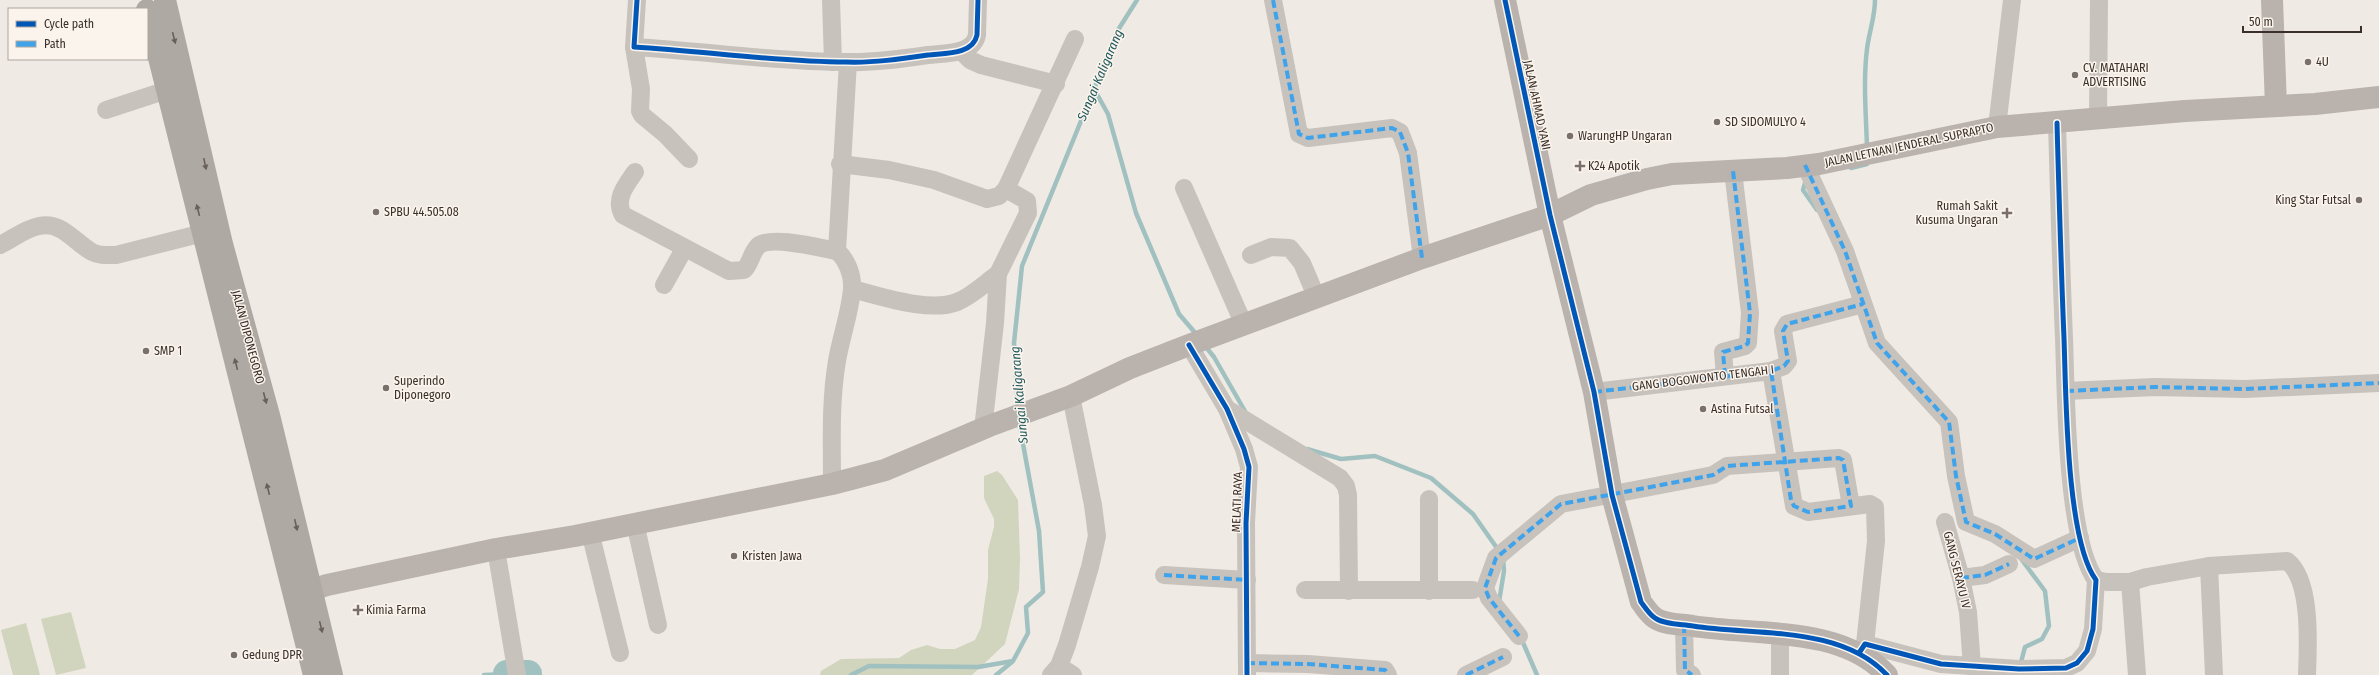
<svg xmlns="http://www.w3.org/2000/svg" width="2379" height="675" font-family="'Fira Sans Condensed',sans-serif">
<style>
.green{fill:#d1d5be}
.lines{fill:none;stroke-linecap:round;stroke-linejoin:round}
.stream{stroke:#a0c1c0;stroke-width:4.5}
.river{stroke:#a0c1c0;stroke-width:28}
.street{stroke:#c8c2bd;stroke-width:18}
.secondary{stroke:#b9b2ad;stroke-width:22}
.highway{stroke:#afa9a3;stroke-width:22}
.quiet{stroke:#3fa3eb;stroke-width:4;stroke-dasharray:8 4;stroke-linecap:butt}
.cycleway-casing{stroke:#fbf4ec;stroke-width:8}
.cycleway{stroke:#0057b8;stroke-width:5}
.oneway{fill:#69605a}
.poi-dot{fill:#7a706b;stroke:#fbf4ec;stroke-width:1.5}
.labels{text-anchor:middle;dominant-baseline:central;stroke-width:3;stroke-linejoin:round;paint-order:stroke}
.poi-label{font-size:12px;fill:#3a2f2a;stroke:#fbf4ec;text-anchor:start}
.street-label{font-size:12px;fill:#3a2f2a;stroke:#fbf4ec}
.water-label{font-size:13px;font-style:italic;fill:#1e585d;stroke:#fbf4ec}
</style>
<rect width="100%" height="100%" fill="#f0eae4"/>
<g class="green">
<path d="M 997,471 L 1002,475 L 1018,500 L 1020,559 L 1019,589 L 1005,644 L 972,675 L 820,675 L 821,671 L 841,659 L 899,658 L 911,650 L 927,645 L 940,649 L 955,649 L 975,640 L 981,627 L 988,579 L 988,550 L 994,527 L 994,519 L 984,498 L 984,476 Z"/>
<path d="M 71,612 L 86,668 L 56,675 L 41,619 Z"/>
<path d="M 26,623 L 40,675 L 13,675 L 1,630 Z"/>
</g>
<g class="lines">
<g class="stream">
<path d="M 1093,87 L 1108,114 L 1136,213 L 1179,314 L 1197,335"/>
<path d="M 1867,147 C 1866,114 1863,81 1867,49 C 1869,32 1875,17 1875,0"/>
<path d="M 1851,168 L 1867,164 L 1867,161"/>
<path d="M 1806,180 L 1803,190 L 1817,210"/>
<path d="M 1205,346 L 1214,357 L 1246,413"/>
<path d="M 1018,409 L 1014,343 L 1022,266 L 1118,30 L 1137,0"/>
<path d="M 1307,449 L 1341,459 L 1375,456 L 1431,478 L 1473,514 L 1499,551"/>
<path d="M 1499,602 L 1504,571 L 1503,558"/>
<path d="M 1521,638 L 1537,675"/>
<path d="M 2020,666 L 2025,647 L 2042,639 L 2049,626 L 2045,591 L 2022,560"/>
<path d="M 528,674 L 530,675"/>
<path d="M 484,675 L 507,674"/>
<path d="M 851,675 L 869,666 L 978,667 L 1013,661 L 1028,633 L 1026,607 L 1043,592 L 1039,531 L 1019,422"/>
<path d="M 996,675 L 1012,662"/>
</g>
<path class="river" d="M 507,674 L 528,674"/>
<g class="street">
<path d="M 637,0 L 634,47 C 705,51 775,62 846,62 C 873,63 901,59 928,55 C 944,53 973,55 977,35 L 978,0"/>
<path d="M 831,0 L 833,62"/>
<path d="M 1273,0 L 1299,134 L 1308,138 L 1392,128 L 1400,132 L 1408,153 L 1422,258"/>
<path d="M 634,47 L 641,89 L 640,111 L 642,115 L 665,134 L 689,159"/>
<path d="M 961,51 L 970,60 L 981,65 L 1056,84"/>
<path d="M 106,110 L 167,90"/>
<path d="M 2098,119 L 2099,0"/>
<path d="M 1997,127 L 2012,0"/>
<path d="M 840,164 L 889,170 L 934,180 L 987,199 L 999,196 L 1006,189"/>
<path d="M 1805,165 L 1845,251 L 1877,343 L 1949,422 L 1956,476 L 1966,522 L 1995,534 L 2034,559 L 2080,538"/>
<path d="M 635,172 C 626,185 614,199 623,215 L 729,271 L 744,270 C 751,263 751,253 758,246 C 770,235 820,248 837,251"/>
<path d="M 1184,188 L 1244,325"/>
<path d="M 0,245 C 13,239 24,229 39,226 C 62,221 74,242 92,252 C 99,256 108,255 116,255 L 203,233"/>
<path d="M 1251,255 L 1271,247 L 1290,248 L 1302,263 L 1316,296"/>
<path d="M 664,285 L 684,249"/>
<path d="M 852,289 C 881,296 929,313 957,302 C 972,296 985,283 998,274"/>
<path d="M 1189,345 L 1227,409 L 1244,449 L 1249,467 L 1246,523 L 1247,675"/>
<path d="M 1771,371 L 1794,506 L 1808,512 L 1870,504 L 1875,507 L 1876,541 L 1865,644"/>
<path d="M 1725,376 L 1723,352 L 1745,346 L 1748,343 L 1750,313 L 1733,171"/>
<path d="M 2066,391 L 2155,387 L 2245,389 L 2379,383"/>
<path d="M 1594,392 L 1771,371 L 1784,366 L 1788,361 L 1783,331 L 1787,324 L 1863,304"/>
<path d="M 1227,409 L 1340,478 L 1346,486 L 1348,495 L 1349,591"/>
<path d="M 983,429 L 995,323 L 998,274 L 1028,213 L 1027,201 L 1006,189 L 1075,39"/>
<path d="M 832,484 C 832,443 830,402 837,361 C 841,337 850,313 852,289 C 853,275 847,260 837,251 L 848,62"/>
<path d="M 1429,499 L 1429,591"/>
<path d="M 1945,522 L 1961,578 L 1968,612 L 1972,667"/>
<path d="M 635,523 L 658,625"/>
<path d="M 590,532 L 620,653"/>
<path d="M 496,549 L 517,675"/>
<path d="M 2209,566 L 2214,675"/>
<path d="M 1164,575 L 1247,580"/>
<path d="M 1961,578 L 1985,575 L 2009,564"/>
<path d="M 2096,580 L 2107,582 L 2130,582 L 2147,577 L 2209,566 L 2287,561 C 2312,580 2308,645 2307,675"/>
<path d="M 2130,582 L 2137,675"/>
<path d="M 1305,590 L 1473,590"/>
<path d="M 1684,625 L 1685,670 L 1692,675"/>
<path d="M 1519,636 L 1489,598 L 1485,588 L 1496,558 L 1561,504 L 1713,475 L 1727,466 L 1839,458 L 1843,460 L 1851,506"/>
<path d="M 1859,653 L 1865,644 L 1941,664 L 2019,669 L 2066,668 L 2077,663 L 2087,651 L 2093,629 L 2096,580 C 2066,540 2066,392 2064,338 C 2061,267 2059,195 2057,123"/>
<path d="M 1247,663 L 1308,664 L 1385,670 L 1388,675"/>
<path d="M 1059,666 L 1073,675"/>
<path d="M 1051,675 L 1059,666 L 1067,645 L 1090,567 L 1097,536 L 1093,505 L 1071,396"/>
<path d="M 1466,675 L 1503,657"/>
<path d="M 1780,675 L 1780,635"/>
</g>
<g class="secondary">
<path d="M 1505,0 L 1550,215 L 1594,392 L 1612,495 L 1641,602 C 1645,607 1649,614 1655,618 C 1665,625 1682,624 1693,626 C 1756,636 1840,625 1887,675"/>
<path d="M 2272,0 L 2276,106"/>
<path d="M 295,595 L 327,585 L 496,549 L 575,536 L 832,484 L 885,470 L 989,426 L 1071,396 L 1130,368 L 1189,345 L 1422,258 L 1550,215 L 1591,195 L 1647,179 L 1672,174 L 1787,168 L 1819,164 L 1997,127 L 2185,111 L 2315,104 L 2379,97"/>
</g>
<g class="highway">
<path d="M 165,0 L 222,244 L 270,419 L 332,675"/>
<path d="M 147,10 L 314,675"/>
</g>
<g class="quiet">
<path d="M 1273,0 L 1299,134 L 1308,138 L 1392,128 L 1400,132 L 1408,153 L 1422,258"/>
<path d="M 1805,165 L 1845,251 L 1877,343 L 1949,422 L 1956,476 L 1966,522 L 1995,534 L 2034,559 L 2080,538"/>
<path d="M 1725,376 L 1723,352 L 1745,346 L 1748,343 L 1750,313 L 1733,171"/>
<path d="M 2066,391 L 2155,387 L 2245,389 L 2379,383"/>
<path d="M 1594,392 L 1771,371 L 1784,366 L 1788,361 L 1783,331 L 1787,324 L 1863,304"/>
<path d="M 1164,575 L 1247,580"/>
<path d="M 1961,578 L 1985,575 L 2009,564"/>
<path d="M 1684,625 L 1685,670 L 1692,675"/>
<path d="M 1519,636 L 1489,598 L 1485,588 L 1496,558 L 1561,504 L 1713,475 L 1727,466 L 1839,458 L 1843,460 L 1851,506 L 1808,512 L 1794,506 L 1791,500 L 1771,371"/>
<path d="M 1247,663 L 1308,664 L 1385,670 L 1388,675"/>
<path d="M 1466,675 L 1503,657"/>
</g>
<g class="cycleway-casing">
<g id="cycleway">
<path d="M 637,0 L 634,47 C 705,51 775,62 846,62 C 873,63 901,59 928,55 C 944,53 973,55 977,35 L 978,0"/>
<path d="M 1505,0 L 1550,215 L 1594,392 L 1612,495 L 1641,602 C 1645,607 1649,614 1655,618 C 1665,625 1682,624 1693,626 C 1756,636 1840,625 1887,675"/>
<path d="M 1189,345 L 1227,409 L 1244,449 L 1249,467 L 1246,523 L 1247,675"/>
<path d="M 1859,653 L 1865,644 L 1941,664 L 2019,669 L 2066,668 L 2077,663 L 2087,651 L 2093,629 L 2096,580 C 2066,540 2066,392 2064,338 C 2061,267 2059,195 2057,123"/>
</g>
</g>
<use href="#cycleway" class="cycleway"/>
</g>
<defs><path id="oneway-solid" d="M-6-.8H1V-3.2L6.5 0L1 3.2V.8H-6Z"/></defs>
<g class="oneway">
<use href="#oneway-solid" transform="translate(174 38) rotate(76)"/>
<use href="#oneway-solid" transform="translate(205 164) rotate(78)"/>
<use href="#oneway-solid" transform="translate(198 210) rotate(-104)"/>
<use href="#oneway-solid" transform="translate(236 364) rotate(-104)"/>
<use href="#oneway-solid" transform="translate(265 398) rotate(75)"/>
<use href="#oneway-solid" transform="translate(268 489) rotate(-104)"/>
<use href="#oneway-solid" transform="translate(296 525) rotate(77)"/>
<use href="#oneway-solid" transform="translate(321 627) rotate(76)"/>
</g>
<g class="poi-dot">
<circle cx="2308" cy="62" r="4"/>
<circle cx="2075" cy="75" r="4"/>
<circle cx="1717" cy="122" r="4"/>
<circle cx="1570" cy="136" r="4"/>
<path d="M1578 160h4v4h4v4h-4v4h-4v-4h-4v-4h4z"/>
<circle cx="2359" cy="200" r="4"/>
<circle cx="376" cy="212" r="4"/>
<path d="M2005 207h4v4h4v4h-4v4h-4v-4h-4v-4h4z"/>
<circle cx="146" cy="351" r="4"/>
<circle cx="386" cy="388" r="4"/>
<circle cx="1703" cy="409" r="4"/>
<circle cx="734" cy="556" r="4"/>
<path d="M356 604h4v4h4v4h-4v4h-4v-4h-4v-4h4z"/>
<circle cx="234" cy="655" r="4"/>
</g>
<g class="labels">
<g class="poi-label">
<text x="2316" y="62">4U</text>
<text x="2083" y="68">CV. MATAHARI<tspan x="2083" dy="14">ADVERTISING</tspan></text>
<text x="1725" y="122">SD SIDOMULYO 4</text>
<text x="1578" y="136">WarungHP Ungaran</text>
<text x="1588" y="166">K24 Apotik</text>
<text x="2351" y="200" text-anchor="end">King Star Futsal</text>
<text x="1998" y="206" text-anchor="end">Rumah Sakit<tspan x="1998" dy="14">Kusuma Ungaran</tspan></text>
<text x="384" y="212">SPBU 44.505.08</text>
<text x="154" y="351">SMP 1</text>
<text x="394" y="381">Superindo<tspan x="394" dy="14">Diponegoro</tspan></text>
<text x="1711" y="409">Astina Futsal</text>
<text x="742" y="556">Kristen Jawa</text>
<text x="366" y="610">Kimia Farma</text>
<text x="242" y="655">Gedung DPR</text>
</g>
<g class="street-label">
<text transform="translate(1537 105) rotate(78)">JALAN AHMAD YANI</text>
<text transform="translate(1909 145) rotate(-12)">JALAN LETNAN JENDERAL SUPRAPTO</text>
<text transform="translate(248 337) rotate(75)">JALAN DIPONEGORO</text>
<text transform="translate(1703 378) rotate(-7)">GANG BOGOWONTO TENGAH I</text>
<text transform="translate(1237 502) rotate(-88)">MELATI RAYA</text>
<text transform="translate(1957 570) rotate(76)">GANG SERAYU IV</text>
</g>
<g class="water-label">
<text transform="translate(1100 75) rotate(-67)">Sungai Kaligarang</text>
<text transform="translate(1019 395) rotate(-95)">Sungai Kaligarang</text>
</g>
</g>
<rect x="8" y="8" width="140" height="52" fill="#fbf4ec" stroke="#aea59e"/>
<rect x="16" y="21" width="20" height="6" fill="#0057b8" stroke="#aea59e"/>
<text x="44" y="28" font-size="12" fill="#3a2f2a">Cycle path</text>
<rect x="16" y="41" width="20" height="6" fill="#3fa3eb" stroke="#aea59e"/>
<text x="44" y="48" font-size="12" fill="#3a2f2a">Path</text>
<path d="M2243 26v6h118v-6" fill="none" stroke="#3a2f2a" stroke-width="2"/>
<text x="2249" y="26" font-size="12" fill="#3a2f2a" stroke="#fbf4ec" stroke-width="3" paint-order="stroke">50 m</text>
</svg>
